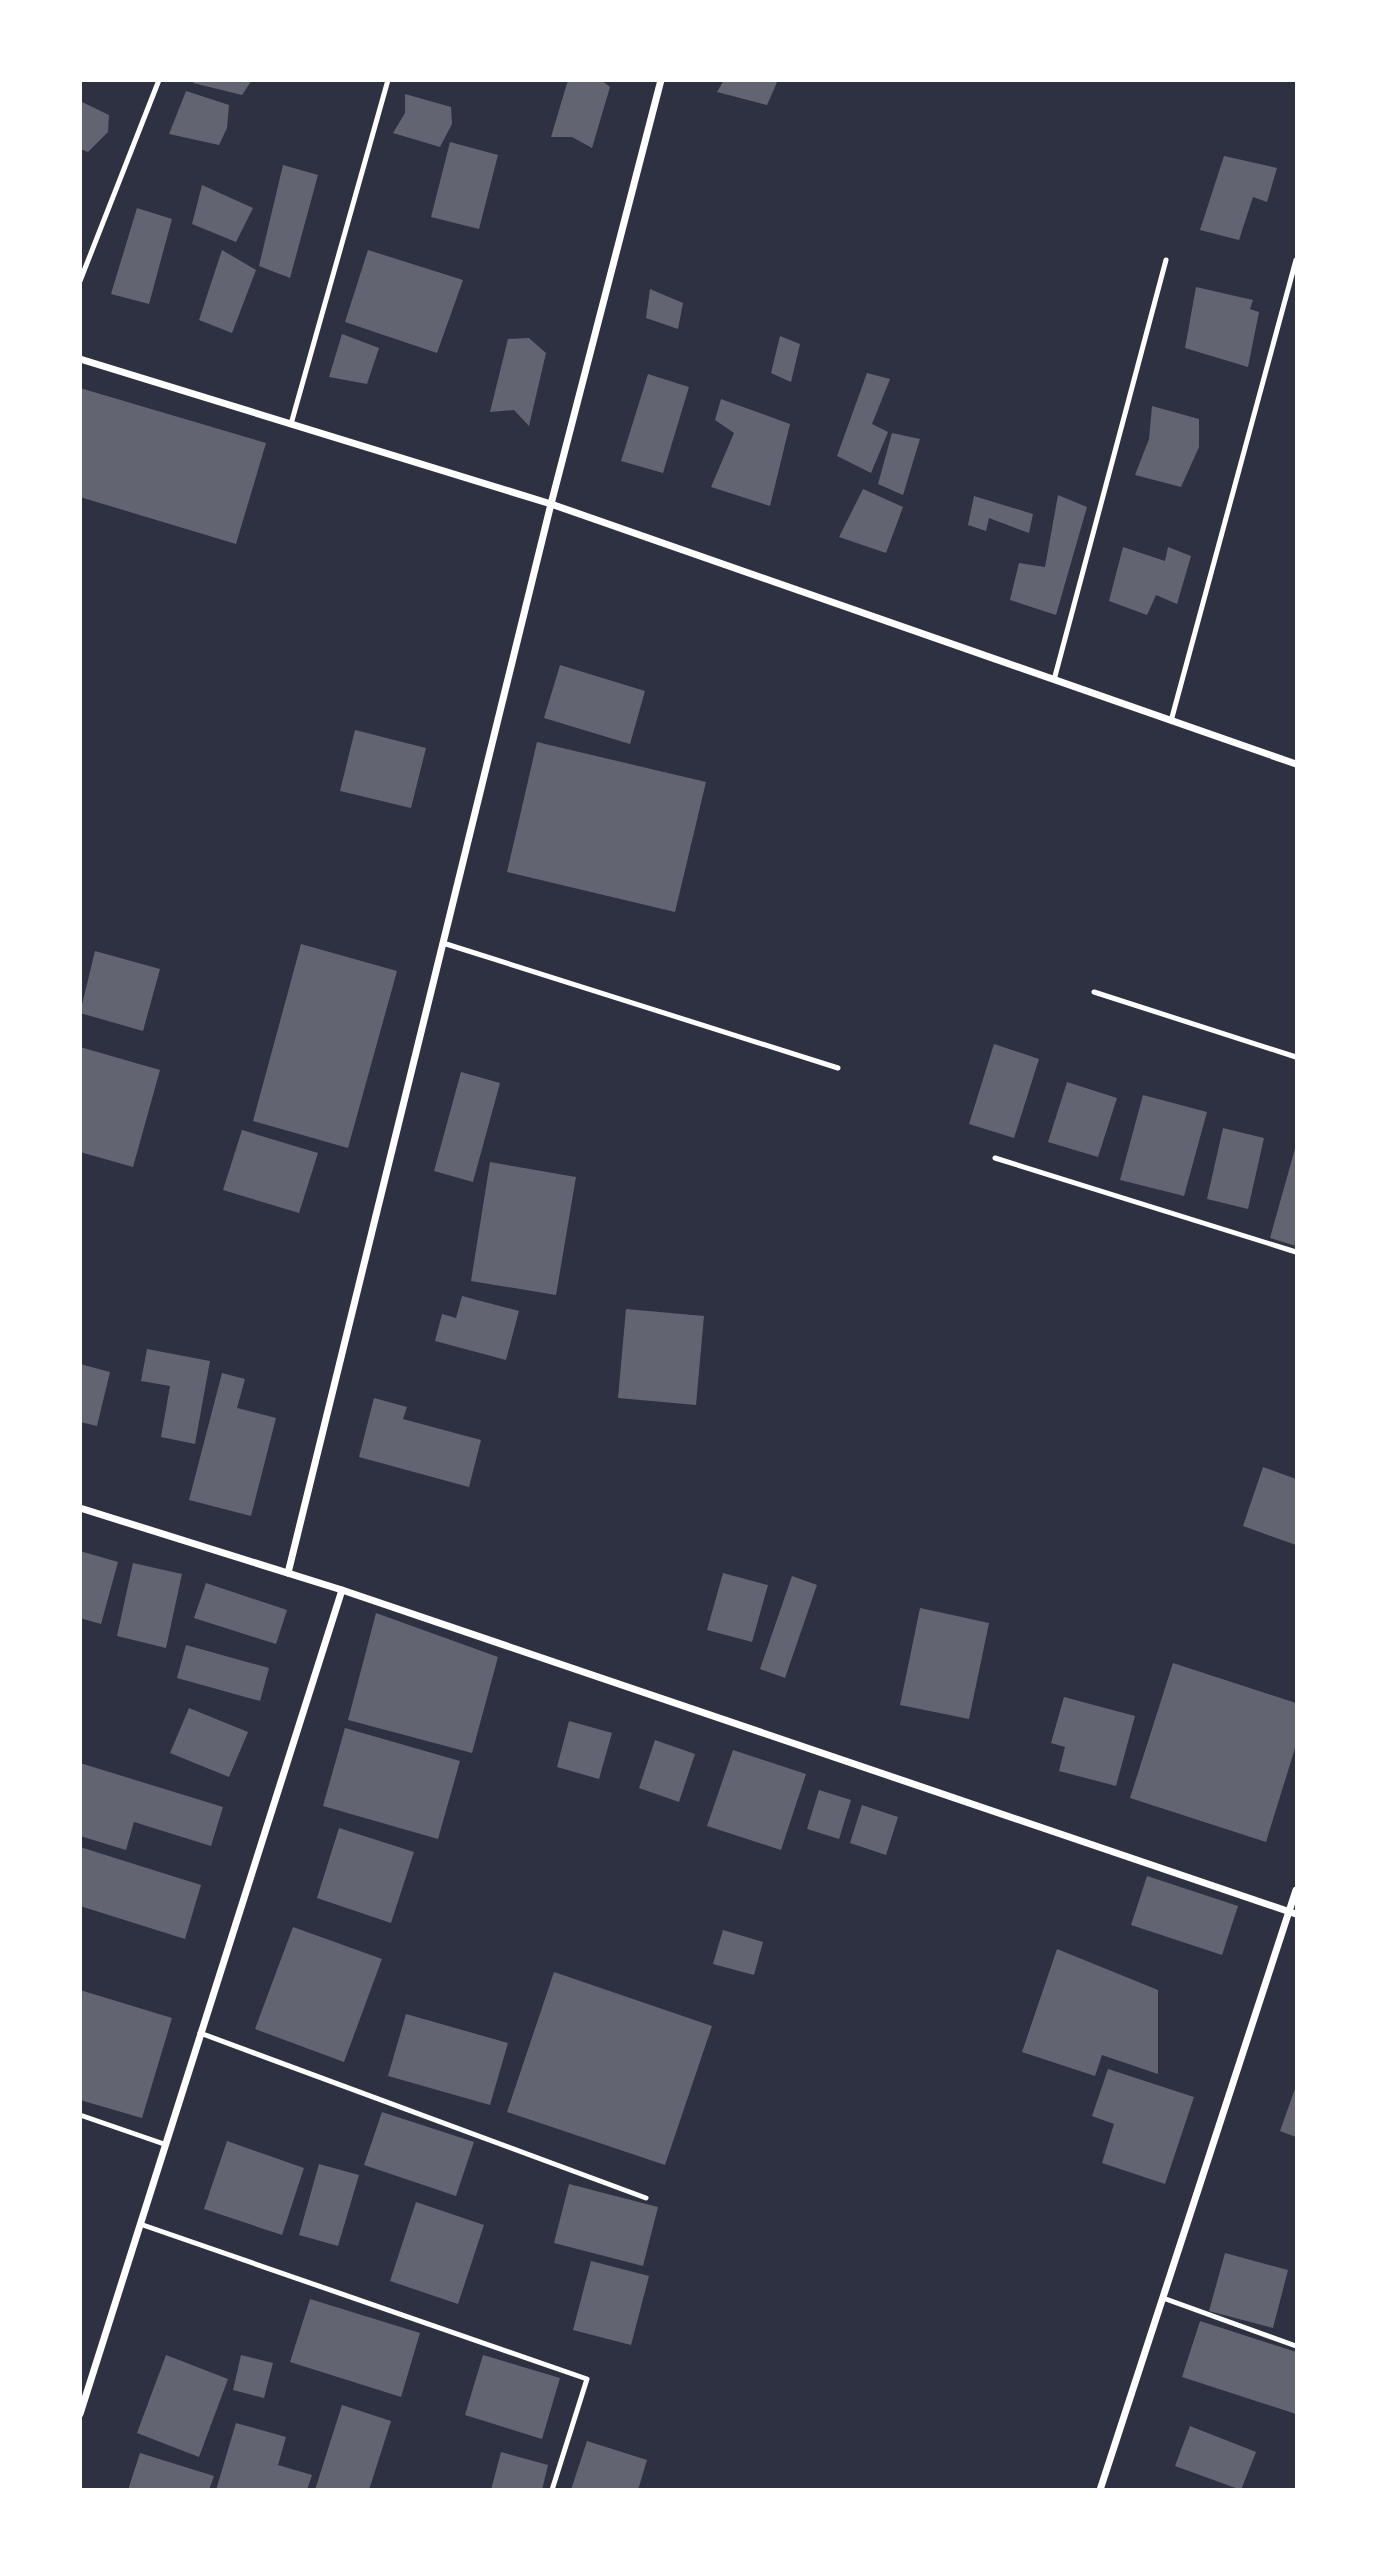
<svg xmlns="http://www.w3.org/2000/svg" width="1377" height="2570" font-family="Helvetica,sans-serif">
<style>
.building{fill:#626471}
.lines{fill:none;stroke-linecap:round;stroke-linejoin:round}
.service{stroke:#fff;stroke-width:5}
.minor{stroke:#fff;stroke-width:7}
</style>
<rect width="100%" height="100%" fill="#2d3142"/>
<g class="building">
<path d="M 195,80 L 252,80 L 242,95 L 193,83 Z"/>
<path d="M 568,80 L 601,80 L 610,87 L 592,148 L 572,137 L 551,137 Z"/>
<path d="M 724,80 L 778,80 L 767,105 L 717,92 Z"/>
<path d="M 186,91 L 229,105 L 227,128 L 219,145 L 169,134 Z"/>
<path d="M 405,94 L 451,107 L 452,124 L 440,147 L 393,133 L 405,113 Z"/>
<path d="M 80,101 L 109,115 L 108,132 L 88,152 L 80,149 Z"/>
<path d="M 450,142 L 498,155 L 479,229 L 431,217 Z"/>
<path d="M 1224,156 L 1277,168 L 1267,202 L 1253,197 L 1239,240 L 1200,230 Z"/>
<path d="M 283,165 L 318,175 L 290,278 L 259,266 Z"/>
<path d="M 202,185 L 253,208 L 236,242 L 192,224 Z"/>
<path d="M 137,208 L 172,219 L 149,304 L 111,294 Z"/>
<path d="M 222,250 L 256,270 L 232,333 L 199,320 Z"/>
<path d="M 368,250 L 463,280 L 437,353 L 345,322 Z"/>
<path d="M 1196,287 L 1253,300 L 1250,309 L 1259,312 L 1248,367 L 1185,348 Z"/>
<path d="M 650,289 L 683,303 L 678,329 L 646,318 Z"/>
<path d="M 342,334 L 379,348 L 367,384 L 329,377 Z"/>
<path d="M 780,336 L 800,344 L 791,382 L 771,373 Z"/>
<path d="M 529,338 L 546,353 L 529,426 L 514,410 L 490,412 L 508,339 Z"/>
<path d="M 867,373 L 890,379 L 872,424 L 888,432 L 871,473 L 837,456 Z"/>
<path d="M 648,374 L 689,387 L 663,473 L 621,461 Z"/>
<path d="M 80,388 L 266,443 L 236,544 L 80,497 Z"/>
<path d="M 721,399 L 790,424 L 770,506 L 711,487 L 734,433 L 715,420 Z"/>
<path d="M 1152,406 L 1199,419 L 1199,447 L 1181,487 L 1135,475 L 1149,439 Z"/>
<path d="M 892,433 L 920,439 L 903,495 L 878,484 Z"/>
<path d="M 863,489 L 903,507 L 886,553 L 839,537 Z"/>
<path d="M 1058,495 L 1087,507 L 1056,615 L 1010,600 L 1019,563 L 1045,567 Z"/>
<path d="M 974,496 L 1033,514 L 1029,533 L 989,518 L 986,531 L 968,525 Z"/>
<path d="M 1123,547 L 1165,561 L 1168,547 L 1191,556 L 1177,604 L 1156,595 L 1147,615 L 1109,601 Z"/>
<path d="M 560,665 L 645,691 L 630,744 L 544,718 Z"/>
<path d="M 355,730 L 426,748 L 411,808 L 340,791 Z"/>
<path d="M 537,742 L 706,782 L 675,912 L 507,872 Z"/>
<path d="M 301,944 L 397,971 L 348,1148 L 253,1121 Z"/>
<path d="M 95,951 L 160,969 L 143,1031 L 80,1013 Z"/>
<path d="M 994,1044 L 1039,1059 L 1014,1138 L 969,1124 Z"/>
<path d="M 80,1047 L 160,1070 L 133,1167 L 80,1152 Z"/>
<path d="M 461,1072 L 500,1083 L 473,1182 L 434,1171 Z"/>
<path d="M 1067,1082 L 1117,1098 L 1098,1157 L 1048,1142 Z"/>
<path d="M 1143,1095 L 1207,1112 L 1184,1196 L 1120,1180 Z"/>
<path d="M 1223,1128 L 1264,1138 L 1248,1209 L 1207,1199 Z"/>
<path d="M 242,1130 L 318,1153 L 299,1213 L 223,1190 Z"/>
<path d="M 1296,1145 L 1296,1246 L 1270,1238 Z"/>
<path d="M 490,1162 L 576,1177 L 556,1295 L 471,1281 Z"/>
<path d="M 462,1296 L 519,1311 L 506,1360 L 435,1341 L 442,1314 L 456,1318 Z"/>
<path d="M 626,1309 L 704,1316 L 696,1405 L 618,1398 Z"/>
<path d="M 147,1349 L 210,1361 L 195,1444 L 161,1437 L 170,1386 L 141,1381 Z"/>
<path d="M 80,1364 L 110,1372 L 97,1426 L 80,1422 Z"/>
<path d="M 222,1373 L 245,1379 L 237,1408 L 276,1418 L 251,1516 L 189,1500 Z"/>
<path d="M 374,1398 L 407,1407 L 403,1419 L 481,1440 L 469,1487 L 359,1457 Z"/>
<path d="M 1263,1467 L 1296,1479 L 1296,1545 L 1243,1526 Z"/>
<path d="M 80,1551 L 118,1562 L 101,1624 L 80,1618 Z"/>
<path d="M 133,1563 L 182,1574 L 166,1648 L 117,1636 Z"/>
<path d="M 723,1573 L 768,1585 L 752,1642 L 707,1630 Z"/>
<path d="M 792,1576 L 817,1585 L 785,1678 L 760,1669 Z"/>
<path d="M 206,1583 L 287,1610 L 276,1644 L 194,1618 Z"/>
<path d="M 920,1608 L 989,1623 L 969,1719 L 900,1705 Z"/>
<path d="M 376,1613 L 498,1657 L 472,1753 L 348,1720 Z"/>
<path d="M 186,1645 L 269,1668 L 260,1701 L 177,1678 Z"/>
<path d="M 1173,1663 L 1296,1703 L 1296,1745 L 1266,1842 L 1130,1798 Z"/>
<path d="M 1064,1697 L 1135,1716 L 1116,1786 L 1059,1771 L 1065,1747 L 1051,1743 Z"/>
<path d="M 189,1708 L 248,1732 L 229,1777 L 170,1753 Z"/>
<path d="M 569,1721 L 612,1733 L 599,1779 L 557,1767 Z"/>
<path d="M 345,1728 L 460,1761 L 438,1839 L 323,1806 Z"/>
<path d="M 655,1740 L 695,1754 L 679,1802 L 639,1788 Z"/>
<path d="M 733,1750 L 806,1774 L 781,1850 L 707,1826 Z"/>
<path d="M 80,1763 L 223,1807 L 211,1846 L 134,1822 L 126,1850 L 80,1836 Z"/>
<path d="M 819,1790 L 851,1800 L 839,1839 L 807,1829 Z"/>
<path d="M 862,1805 L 898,1817 L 886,1855 L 850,1843 Z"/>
<path d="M 339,1828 L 414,1852 L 391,1923 L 317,1898 Z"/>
<path d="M 80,1847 L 201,1885 L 185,1939 L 80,1906 Z"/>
<path d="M 1147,1876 L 1238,1906 L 1222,1955 L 1131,1925 Z"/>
<path d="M 293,1927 L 382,1959 L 344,2062 L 255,2029 Z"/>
<path d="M 723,1930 L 763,1942 L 754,1975 L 713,1964 Z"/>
<path d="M 1057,1949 L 1158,1990 L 1158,2074 L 1102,2055 L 1095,2076 L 1022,2052 Z"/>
<path d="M 554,1972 L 712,2026 L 665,2165 L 507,2112 Z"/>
<path d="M 80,1990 L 172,2018 L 142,2118 L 80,2100 Z"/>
<path d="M 406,2014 L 508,2043 L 490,2105 L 388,2076 Z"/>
<path d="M 1108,2069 L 1194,2097 L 1165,2184 L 1102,2163 L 1114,2124 L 1092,2116 Z"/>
<path d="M 1296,2086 L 1296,2137 L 1280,2131 Z"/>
<path d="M 382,2112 L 474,2142 L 456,2196 L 364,2165 Z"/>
<path d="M 227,2141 L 304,2168 L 282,2235 L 204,2209 Z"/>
<path d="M 319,2164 L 359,2175 L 338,2246 L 299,2235 Z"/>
<path d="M 569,2184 L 658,2207 L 643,2266 L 554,2243 Z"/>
<path d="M 416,2202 L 484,2225 L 458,2304 L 390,2281 Z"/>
<path d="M 1225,2253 L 1288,2270 L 1273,2328 L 1209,2311 Z"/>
<path d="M 591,2261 L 649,2276 L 631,2345 L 573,2330 Z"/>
<path d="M 310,2299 L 420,2333 L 401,2397 L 290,2362 Z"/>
<path d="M 1200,2321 L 1296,2352 L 1296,2414 L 1182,2377 Z"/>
<path d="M 166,2355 L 228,2379 L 199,2457 L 137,2433 Z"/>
<path d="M 241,2355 L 273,2363 L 264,2398 L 233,2390 Z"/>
<path d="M 483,2355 L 560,2378 L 542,2439 L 465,2415 Z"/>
<path d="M 342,2405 L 391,2421 L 369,2490 L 315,2490 Z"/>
<path d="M 236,2423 L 286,2437 L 278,2465 L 312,2475 L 307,2490 L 216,2490 Z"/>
<path d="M 1190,2426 L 1256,2452 L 1241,2490 L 1175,2466 Z"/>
<path d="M 587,2441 L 647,2460 L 638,2490 L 571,2490 Z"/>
<path d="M 501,2452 L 548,2465 L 542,2490 L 491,2490 Z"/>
<path d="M 140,2453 L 214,2476 L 209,2490 L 128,2490 Z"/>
</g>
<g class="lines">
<g class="service">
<path d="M 80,281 L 159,80"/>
<path d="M 291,424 L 388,80"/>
<path d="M 1054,680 L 1166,260"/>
<path d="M 1171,721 L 1296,260"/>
<path d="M 443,943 L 838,1068"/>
<path d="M 1094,992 L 1296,1057"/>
<path d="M 995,1158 L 1296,1252"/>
<path d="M 200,2033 L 646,2198"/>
<path d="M 80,2115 L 164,2144"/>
<path d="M 140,2224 L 587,2379 L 552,2490"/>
<path d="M 1163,2298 L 1296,2346"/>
</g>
<g class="minor">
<path d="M 80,359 L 551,504 L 1296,764"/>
<path d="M 80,1508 L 342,1590 L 1296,1914"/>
<path d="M 288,1573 L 551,504 L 661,80"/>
<path d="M 80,2414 L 342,1590"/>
<path d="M 1100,2490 L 1296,1890"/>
</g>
</g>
<rect width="1377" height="2570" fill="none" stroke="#ffffff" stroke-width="164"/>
</svg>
